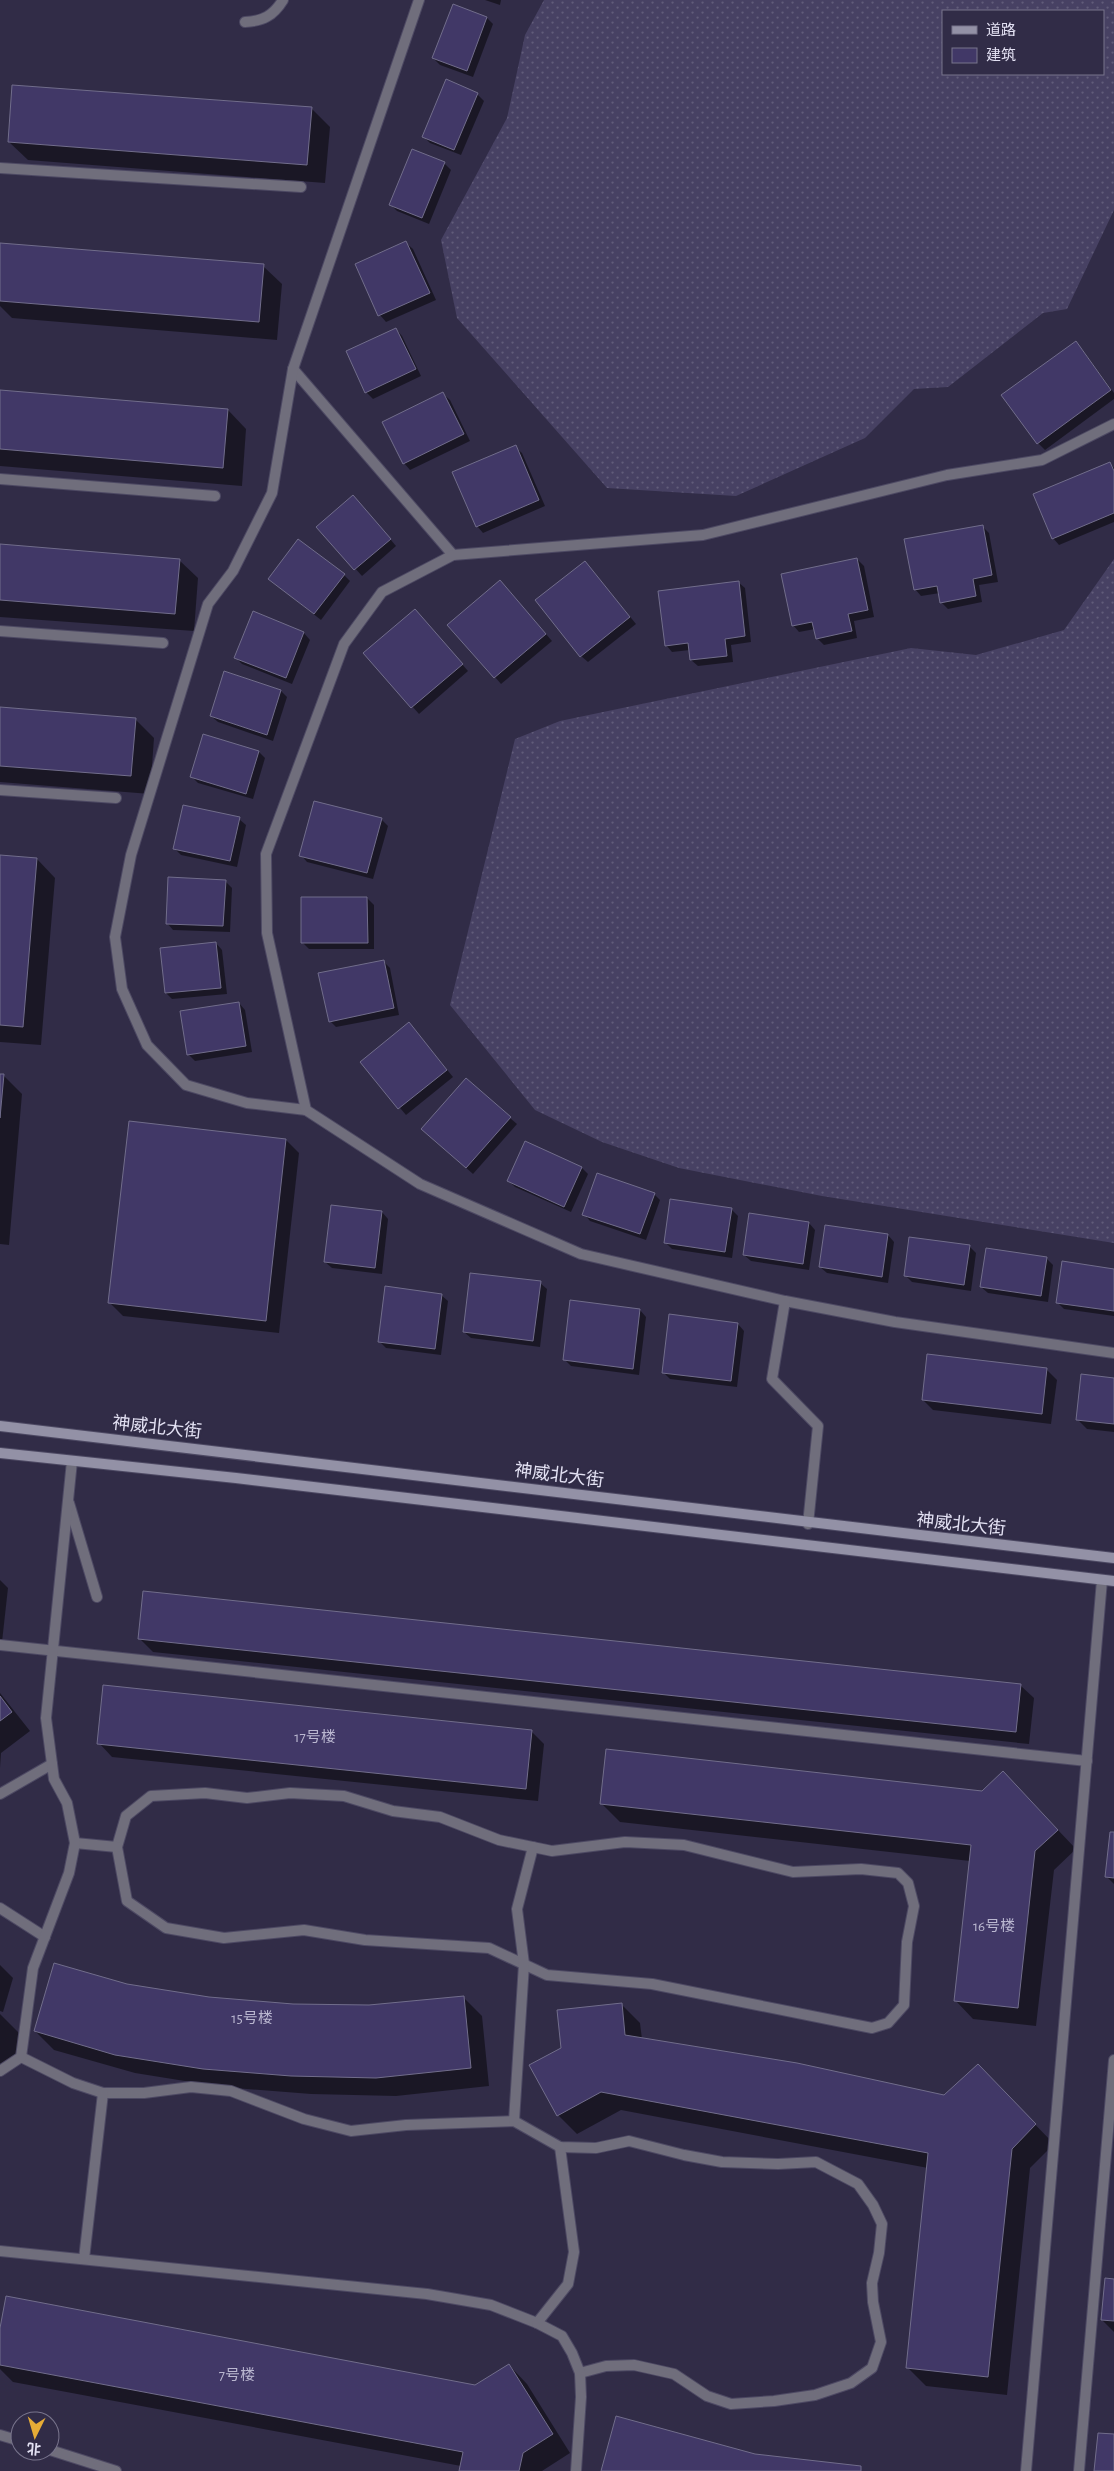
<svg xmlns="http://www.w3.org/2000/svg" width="1114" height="2471" font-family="'Alegreya Sans','Noto Sans SC',sans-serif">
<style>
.grass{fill:url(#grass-dots);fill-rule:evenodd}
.shadow{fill:#0007}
.building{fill:#413867;stroke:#716d8b}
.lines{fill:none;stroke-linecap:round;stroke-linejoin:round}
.lane-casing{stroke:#4d4963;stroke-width:12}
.secondary-casing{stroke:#4d4963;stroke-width:12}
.lane{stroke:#706e7c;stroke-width:10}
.secondary{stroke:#9391a6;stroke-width:10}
.labels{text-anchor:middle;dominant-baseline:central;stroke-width:4;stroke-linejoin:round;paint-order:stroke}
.number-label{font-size:15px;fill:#bab7d0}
.street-label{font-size:18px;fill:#e3e1f3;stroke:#312c47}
</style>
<defs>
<pattern id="grass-dots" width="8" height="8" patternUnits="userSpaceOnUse" patternTransform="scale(1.25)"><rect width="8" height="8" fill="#474163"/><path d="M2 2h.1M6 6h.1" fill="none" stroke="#615c7a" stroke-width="1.8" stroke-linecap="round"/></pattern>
</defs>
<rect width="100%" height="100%" fill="#312c47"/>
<g class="grass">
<path d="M 544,0 L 1114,0 L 1114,210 L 1067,309 L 1043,313 L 948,387 L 914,389 L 865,438 L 736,496 L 607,488 L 457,318 L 441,240 L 507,118 L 525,35 ZM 943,11 L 1103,11 L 1103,74 L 943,74 Z"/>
<path d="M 1114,559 L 1114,1243 L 822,1196 L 679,1168 L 602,1142 L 535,1110 L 450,1005 L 515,739 L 560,721 L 911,648 L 976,655 L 1064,630 Z"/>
</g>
<g class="shadow">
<path d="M 485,0 L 501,0 L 500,5 Z"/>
<path d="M 487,18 L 493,24 L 473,77 L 440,65 L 433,58 Z"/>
<path d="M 477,94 L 484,101 L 461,155 L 430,143 L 423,136 Z"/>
<path d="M 311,108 L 330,127 L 325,183 L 28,160 L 9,142 Z"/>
<path d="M 444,163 L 451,170 L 429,224 L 397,211 L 391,205 Z"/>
<path d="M 406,243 L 413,249 L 436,300 L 386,322 L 380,315 L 357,265 Z"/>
<path d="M 0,244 L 263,266 L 282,284 L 277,340 L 12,318 L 0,306 Z"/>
<path d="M 396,329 L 402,336 L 421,376 L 373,399 L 366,392 Z"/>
<path d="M 1082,349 L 1114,393 L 1114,399 L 1045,450 L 1038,443 Z"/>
<path d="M 0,392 L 228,410 L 246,429 L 242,486 L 0,466 Z"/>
<path d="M 443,394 L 450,400 L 470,441 L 410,470 L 404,463 Z"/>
<path d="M 515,447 L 522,453 L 545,506 L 483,533 L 477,526 Z"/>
<path d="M 1110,464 L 1114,468 L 1114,522 L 1059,545 L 1053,538 Z"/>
<path d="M 360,503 L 396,546 L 362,576 L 318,527 Z"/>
<path d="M 982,526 L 989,533 L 998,582 L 979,585 L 982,602 L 948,609 L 941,602 L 940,593 L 921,596 L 915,589 Z"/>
<path d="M 0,546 L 179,560 L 198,578 L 194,631 L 0,617 Z"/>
<path d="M 857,559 L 864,566 L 874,617 L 854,621 L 857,638 L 824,645 L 817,638 L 815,629 L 799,632 L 793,625 Z"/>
<path d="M 591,569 L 636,624 L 588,662 L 581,656 Z"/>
<path d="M 344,575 L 350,581 L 321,620 L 269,579 Z"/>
<path d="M 738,582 L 745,588 L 751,642 L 731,645 L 733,662 L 698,666 L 691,660 L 690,650 L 672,652 L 666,645 Z"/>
<path d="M 506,588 L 552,641 L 501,684 L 495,677 Z"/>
<path d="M 253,612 L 304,633 L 310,640 L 292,684 L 242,664 L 235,657 Z"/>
<path d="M 421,617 L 468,671 L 419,714 L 365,653 Z"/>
<path d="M 225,673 L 281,691 L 287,697 L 273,741 L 218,722 L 211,716 Z"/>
<path d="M 0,708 L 136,720 L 154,738 L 150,794 L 0,782 Z"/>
<path d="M 259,752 L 265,758 L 253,799 L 198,783 L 191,776 Z"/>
<path d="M 239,819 L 246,825 L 237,867 L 181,855 L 175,849 Z"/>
<path d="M 381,819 L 388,826 L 373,879 L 307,862 L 301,855 Z"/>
<path d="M 0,856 L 37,859 L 55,878 L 41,1045 L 0,1042 Z"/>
<path d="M 225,881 L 232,888 L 230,932 L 173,930 L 167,923 Z"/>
<path d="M 367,898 L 374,905 L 374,949 L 309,949 L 303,943 Z"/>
<path d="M 216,943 L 222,950 L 227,994 L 172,999 L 166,993 Z"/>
<path d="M 383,961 L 390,968 L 399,1015 L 336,1027 L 330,1021 Z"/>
<path d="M 239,1003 L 245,1010 L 252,1052 L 195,1061 L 188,1054 Z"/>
<path d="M 415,1030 L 453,1077 L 406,1115 L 361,1062 Z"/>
<path d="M 0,1075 L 3,1075 L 22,1094 L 9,1245 L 0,1244 Z"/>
<path d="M 510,1118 L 517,1124 L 473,1174 L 429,1135 Z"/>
<path d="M 286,1140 L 299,1153 L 279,1333 L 123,1316 L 110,1303 Z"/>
<path d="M 526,1142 L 582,1168 L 588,1174 L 571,1212 L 515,1187 L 508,1180 Z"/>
<path d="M 654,1194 L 660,1200 L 646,1240 L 590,1221 L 584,1214 Z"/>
<path d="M 332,1206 L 382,1212 L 388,1219 L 382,1274 L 332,1268 L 325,1262 Z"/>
<path d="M 731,1209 L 738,1216 L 732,1258 L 672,1249 L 665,1242 Z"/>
<path d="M 809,1223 L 815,1230 L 809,1270 L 751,1261 L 744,1255 Z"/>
<path d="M 888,1235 L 894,1242 L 888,1283 L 827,1273 L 820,1267 Z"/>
<path d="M 969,1246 L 976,1253 L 971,1291 L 912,1282 L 905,1275 Z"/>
<path d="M 1047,1259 L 1053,1265 L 1048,1302 L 988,1293 L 981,1287 Z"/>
<path d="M 1114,1270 L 1114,1316 L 1064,1309 L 1057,1302 Z"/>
<path d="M 540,1283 L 547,1289 L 540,1347 L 471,1338 L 464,1332 Z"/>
<path d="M 441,1295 L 448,1301 L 441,1355 L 386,1348 L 379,1341 Z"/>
<path d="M 640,1310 L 646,1317 L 639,1375 L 571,1366 L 564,1359 Z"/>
<path d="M 738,1324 L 744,1331 L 737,1387 L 670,1379 L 663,1372 Z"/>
<path d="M 1047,1370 L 1057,1380 L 1051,1424 L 933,1410 L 923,1400 Z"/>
<path d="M 1114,1379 L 1114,1432 L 1087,1429 L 1077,1419 Z"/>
<path d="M 0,1580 L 8,1588 L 2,1642 L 0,1642 Z"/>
<path d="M 140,1639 L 1020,1685 L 1034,1698 L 1029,1744 L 153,1652 Z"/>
<path d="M 0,1693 L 30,1731 L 1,1753 L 0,1768 Z"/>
<path d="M 531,1731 L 544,1744 L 538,1801 L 112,1757 L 99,1743 Z"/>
<path d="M 1021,1791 L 1076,1849 L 1054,1870 L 1036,2026 L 973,2019 L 955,2000 L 970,1861 L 620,1822 L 602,1804 Z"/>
<path d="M 1114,1833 L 1114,1884 L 1106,1876 Z"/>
<path d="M 0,1965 L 13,1978 L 3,2012 L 0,2011 Z"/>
<path d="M 126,1985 L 208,1998 L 293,2005 L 369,2007 L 463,1997 L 482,2016 L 489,2086 L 396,2096 L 311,2094 L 222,2087 L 135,2073 L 54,2050 L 35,2031 Z"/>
<path d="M 621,2004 L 640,2023 L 642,2039 L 944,2097 L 996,2084 L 1054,2144 L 1030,2168 L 1007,2395 L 926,2386 L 907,2367 L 928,2168 L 621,2110 L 577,2134 L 558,2115 L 563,2048 Z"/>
<path d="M 0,2014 L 20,2034 L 26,2048 L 0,2073 Z"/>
<path d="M 1114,2280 L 1114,2332 L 1102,2320 Z"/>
<path d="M 0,2335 L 475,2386 L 509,2365 L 527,2384 L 570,2453 L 542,2471 L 460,2471 L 461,2466 L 13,2382 L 0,2369 Z"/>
</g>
<g class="building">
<path d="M 453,4 L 487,17 L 467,71 L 432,58 Z"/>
<path d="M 446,79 L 478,93 L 454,150 L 422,137 Z"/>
<path d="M 12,85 L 312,107 L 307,165 L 8,142 Z"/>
<path d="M 412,149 L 445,162 L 422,218 L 389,205 Z"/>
<path d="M 406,241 L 430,293 L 378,316 L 355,264 Z"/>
<path d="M 0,243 L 264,264 L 259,322 L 0,301 Z"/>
<path d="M 396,328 L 416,369 L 365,393 L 346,351 Z"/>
<path d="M 1076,341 L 1111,390 L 1037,444 L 1001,395 Z"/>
<path d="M 0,390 L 228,409 L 223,468 L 0,449 Z"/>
<path d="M 443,392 L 464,434 L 403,464 L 382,422 Z"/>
<path d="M 516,445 L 539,500 L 476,527 L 452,472 Z"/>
<path d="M 1110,462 L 1114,471 L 1114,513 L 1052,539 L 1033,494 Z"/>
<path d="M 353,495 L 391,539 L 354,570 L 316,527 Z"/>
<path d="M 983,525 L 992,575 L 973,579 L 976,596 L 940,603 L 937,586 L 914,590 L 904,539 Z"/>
<path d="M 298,539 L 345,574 L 314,614 L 268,579 Z"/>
<path d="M 0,544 L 180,559 L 175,614 L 0,600 Z"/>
<path d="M 857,558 L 868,610 L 848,614 L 852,631 L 816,639 L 812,622 L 792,626 L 781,574 Z"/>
<path d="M 585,561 L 630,617 L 580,657 L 535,600 Z"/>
<path d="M 500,580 L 546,634 L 494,678 L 447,625 Z"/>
<path d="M 739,581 L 745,636 L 725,639 L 727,656 L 690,660 L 688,643 L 665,646 L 658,591 Z"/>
<path d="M 415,609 L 463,664 L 411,708 L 363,653 Z"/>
<path d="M 253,611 L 304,632 L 286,678 L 234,658 Z"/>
<path d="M 224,671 L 281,690 L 267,735 L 210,716 Z"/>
<path d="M 0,707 L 136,718 L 131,776 L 0,766 Z"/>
<path d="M 203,734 L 259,751 L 246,794 L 190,777 Z"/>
<path d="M 314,801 L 382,818 L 367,873 L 299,856 Z"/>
<path d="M 183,805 L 240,817 L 230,861 L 173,849 Z"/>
<path d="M 0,855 L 37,858 L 23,1027 L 0,1025 Z"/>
<path d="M 168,877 L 226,880 L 223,926 L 166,924 Z"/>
<path d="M 301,897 L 367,897 L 368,943 L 301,943 Z"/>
<path d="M 216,942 L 221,988 L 165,993 L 160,948 Z"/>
<path d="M 384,960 L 394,1008 L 329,1022 L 318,973 Z"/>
<path d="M 239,1002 L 246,1046 L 187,1055 L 180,1011 Z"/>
<path d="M 409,1022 L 447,1070 L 398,1109 L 360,1062 Z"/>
<path d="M 0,1074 L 4,1074 L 0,1118 Z"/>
<path d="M 466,1078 L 511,1117 L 466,1168 L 421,1129 Z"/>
<path d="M 129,1121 L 286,1139 L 266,1321 L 108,1303 Z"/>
<path d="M 525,1141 L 582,1167 L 564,1207 L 507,1181 Z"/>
<path d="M 597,1173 L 655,1193 L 640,1234 L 582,1215 Z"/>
<path d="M 670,1199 L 732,1208 L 725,1252 L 664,1243 Z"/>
<path d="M 331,1205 L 382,1211 L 375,1268 L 324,1262 Z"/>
<path d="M 749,1213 L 809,1222 L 803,1264 L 743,1255 Z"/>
<path d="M 825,1225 L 888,1234 L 882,1277 L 819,1267 Z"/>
<path d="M 909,1237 L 970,1245 L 964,1285 L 904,1276 Z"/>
<path d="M 986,1248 L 1047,1257 L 1041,1296 L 980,1287 Z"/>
<path d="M 1062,1261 L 1114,1269 L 1114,1311 L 1056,1303 Z"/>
<path d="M 470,1273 L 541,1281 L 533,1341 L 463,1332 Z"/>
<path d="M 385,1286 L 442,1294 L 435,1349 L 378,1342 Z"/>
<path d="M 570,1300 L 640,1309 L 633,1369 L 563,1360 Z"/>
<path d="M 669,1314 L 738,1323 L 731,1381 L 662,1373 Z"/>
<path d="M 927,1354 L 1047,1368 L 1042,1414 L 922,1400 Z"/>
<path d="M 1081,1374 L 1114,1378 L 1114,1424 L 1076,1420 Z"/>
<path d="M 143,1591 L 1021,1684 L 1016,1732 L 138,1639 Z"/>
<path d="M 103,1685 L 532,1730 L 526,1789 L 97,1744 Z"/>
<path d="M 0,1696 L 12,1712 L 0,1721 Z"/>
<path d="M 606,1749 L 982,1791 L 1003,1771 L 1058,1830 L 1035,1851 L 1018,2008 L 954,2001 L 971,1845 L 600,1804 Z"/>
<path d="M 1110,1832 L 1114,1832 L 1114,1878 L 1105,1877 Z"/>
<path d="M 54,1963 L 127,1984 L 209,1997 L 293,2004 L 369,2005 L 464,1996 L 471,2068 L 376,2078 L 291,2076 L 203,2069 L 115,2055 L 34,2031 Z"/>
<path d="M 622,2003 L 625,2035 L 797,2063 L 944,2095 L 978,2064 L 1036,2124 L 1012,2149 L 988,2377 L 906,2368 L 928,2153 L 601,2092 L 557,2116 L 529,2065 L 561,2048 L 557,2010 Z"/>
<path d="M 1105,2278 L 1114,2279 L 1114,2321 L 1101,2320 Z"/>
<path d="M 6,2296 L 475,2385 L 509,2364 L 553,2434 L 523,2453 L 519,2471 L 459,2471 L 463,2452 L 0,2365 L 0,2328 Z"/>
<path d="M 616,2416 L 755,2454 L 861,2466 L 861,2471 L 601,2471 Z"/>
<path d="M 1098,2433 L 1114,2434 L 1114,2471 L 1094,2471 Z"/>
</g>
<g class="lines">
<g class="lane-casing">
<g id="lane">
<path d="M 245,22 C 263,21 273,16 283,0"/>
<path d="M 0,168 L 301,187"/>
<path d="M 293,369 L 453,555"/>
<path d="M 0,479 L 215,496"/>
<path d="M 0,631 L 163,643"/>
<path d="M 0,790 L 116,798"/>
<path d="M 306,1110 L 247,1103 L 186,1085 L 147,1045 L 122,989 L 115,937 L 131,855 L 208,604 L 233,571 L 272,493 L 293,369 L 419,0"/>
<path d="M 785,1301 L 895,1322 L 1114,1353"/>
<path d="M 69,1503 L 97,1597"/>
<path d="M 808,1524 L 818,1426 L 772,1379 L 785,1301 L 581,1254 L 420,1184 L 306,1110 L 267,933 L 266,854 L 344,644 L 382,592 L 453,555 L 703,535 L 947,475 L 1042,460 L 1114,424"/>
<path d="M 0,1645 L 1087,1761"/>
<path d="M 205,1793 L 247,1798 L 290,1793 L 344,1796 L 393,1811 L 440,1817 L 499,1840 L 552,1851 L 625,1842 L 684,1845 L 793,1872 L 861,1869 L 898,1873 L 908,1883 L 914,1906 L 907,1942 L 904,2005 L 888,2023 L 872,2028 L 652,1984 L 547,1975 L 489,1948 L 365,1940 L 304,1930 L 224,1938 L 166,1928 L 127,1901 L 117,1847 L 126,1816 L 151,1796 Z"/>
<path d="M 0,1794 L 52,1764"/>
<path d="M 75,1843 L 117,1847"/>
<path d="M 0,1908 L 45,1937"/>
<path d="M 21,2057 L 73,2083 L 103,2093 L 144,2093 L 191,2087 L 231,2091 L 304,2119 L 351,2131 L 406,2125 L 514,2121 L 560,2147 L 596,2148 L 629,2141 L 684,2155 L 722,2162 L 778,2164 L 816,2162 L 858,2184 L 873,2205 L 882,2224 L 879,2253 L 872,2283 L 873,2302 L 881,2342 L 872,2368 L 851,2383 L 815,2395 L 774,2401 L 731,2404 L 707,2396 L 674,2374 L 634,2365 L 606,2366 L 580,2373"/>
<path d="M 0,2071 L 21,2057 L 33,1968 L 69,1873 L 75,1843 L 67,1803 L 54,1779 L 46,1718 L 72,1461"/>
<path d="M 514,2121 L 524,1964 L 517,1909 L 533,1847"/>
<path d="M 0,2251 L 427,2294 L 491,2305 L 537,2323 L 562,2336 L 572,2353 L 580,2373 L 581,2397 L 576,2471"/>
<path d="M 84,2259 L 103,2093"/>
<path d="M 537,2323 L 568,2284 L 574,2252 L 560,2147"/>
<path d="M 0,2435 L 20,2441"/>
<path d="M 50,2450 L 116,2471"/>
<path d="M 1026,2471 L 1102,1580"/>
<path d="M 1079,2471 L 1114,2060"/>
</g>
</g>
<g class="secondary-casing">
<g id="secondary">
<path d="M 0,1426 L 1114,1558"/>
<path d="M 0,1453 L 236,1478 L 1114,1581"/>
</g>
</g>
<use href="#lane" class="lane"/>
<use href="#secondary" class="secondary"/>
</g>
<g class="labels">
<g class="number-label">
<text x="315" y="1737">17号楼</text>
<text x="994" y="1926">16号楼</text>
<text x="252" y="2018">15号楼</text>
<text x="237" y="2375">7号楼</text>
</g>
<g class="street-label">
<text transform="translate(157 1428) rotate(6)">神威北大街</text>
<text transform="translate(559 1476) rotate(7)">神威北大街</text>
<text transform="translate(961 1525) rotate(6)">神威北大街</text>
</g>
</g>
<rect x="942" y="10" width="162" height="65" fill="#312c47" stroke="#78748c"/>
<rect x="952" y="26" width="25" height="8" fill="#9391a6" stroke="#78748c"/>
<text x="986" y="35" font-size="15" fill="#e3e1f3">道路</text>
<rect x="952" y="48" width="25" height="15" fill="#413867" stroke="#78748c"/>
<text x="986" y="60" font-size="15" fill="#e3e1f3">建筑</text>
<g transform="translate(35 2436) rotate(185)"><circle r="24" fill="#312c47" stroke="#78748c"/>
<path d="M0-4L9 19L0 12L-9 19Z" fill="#e6ac36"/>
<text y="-8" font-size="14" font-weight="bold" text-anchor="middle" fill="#e3e1f3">北</text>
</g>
</svg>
